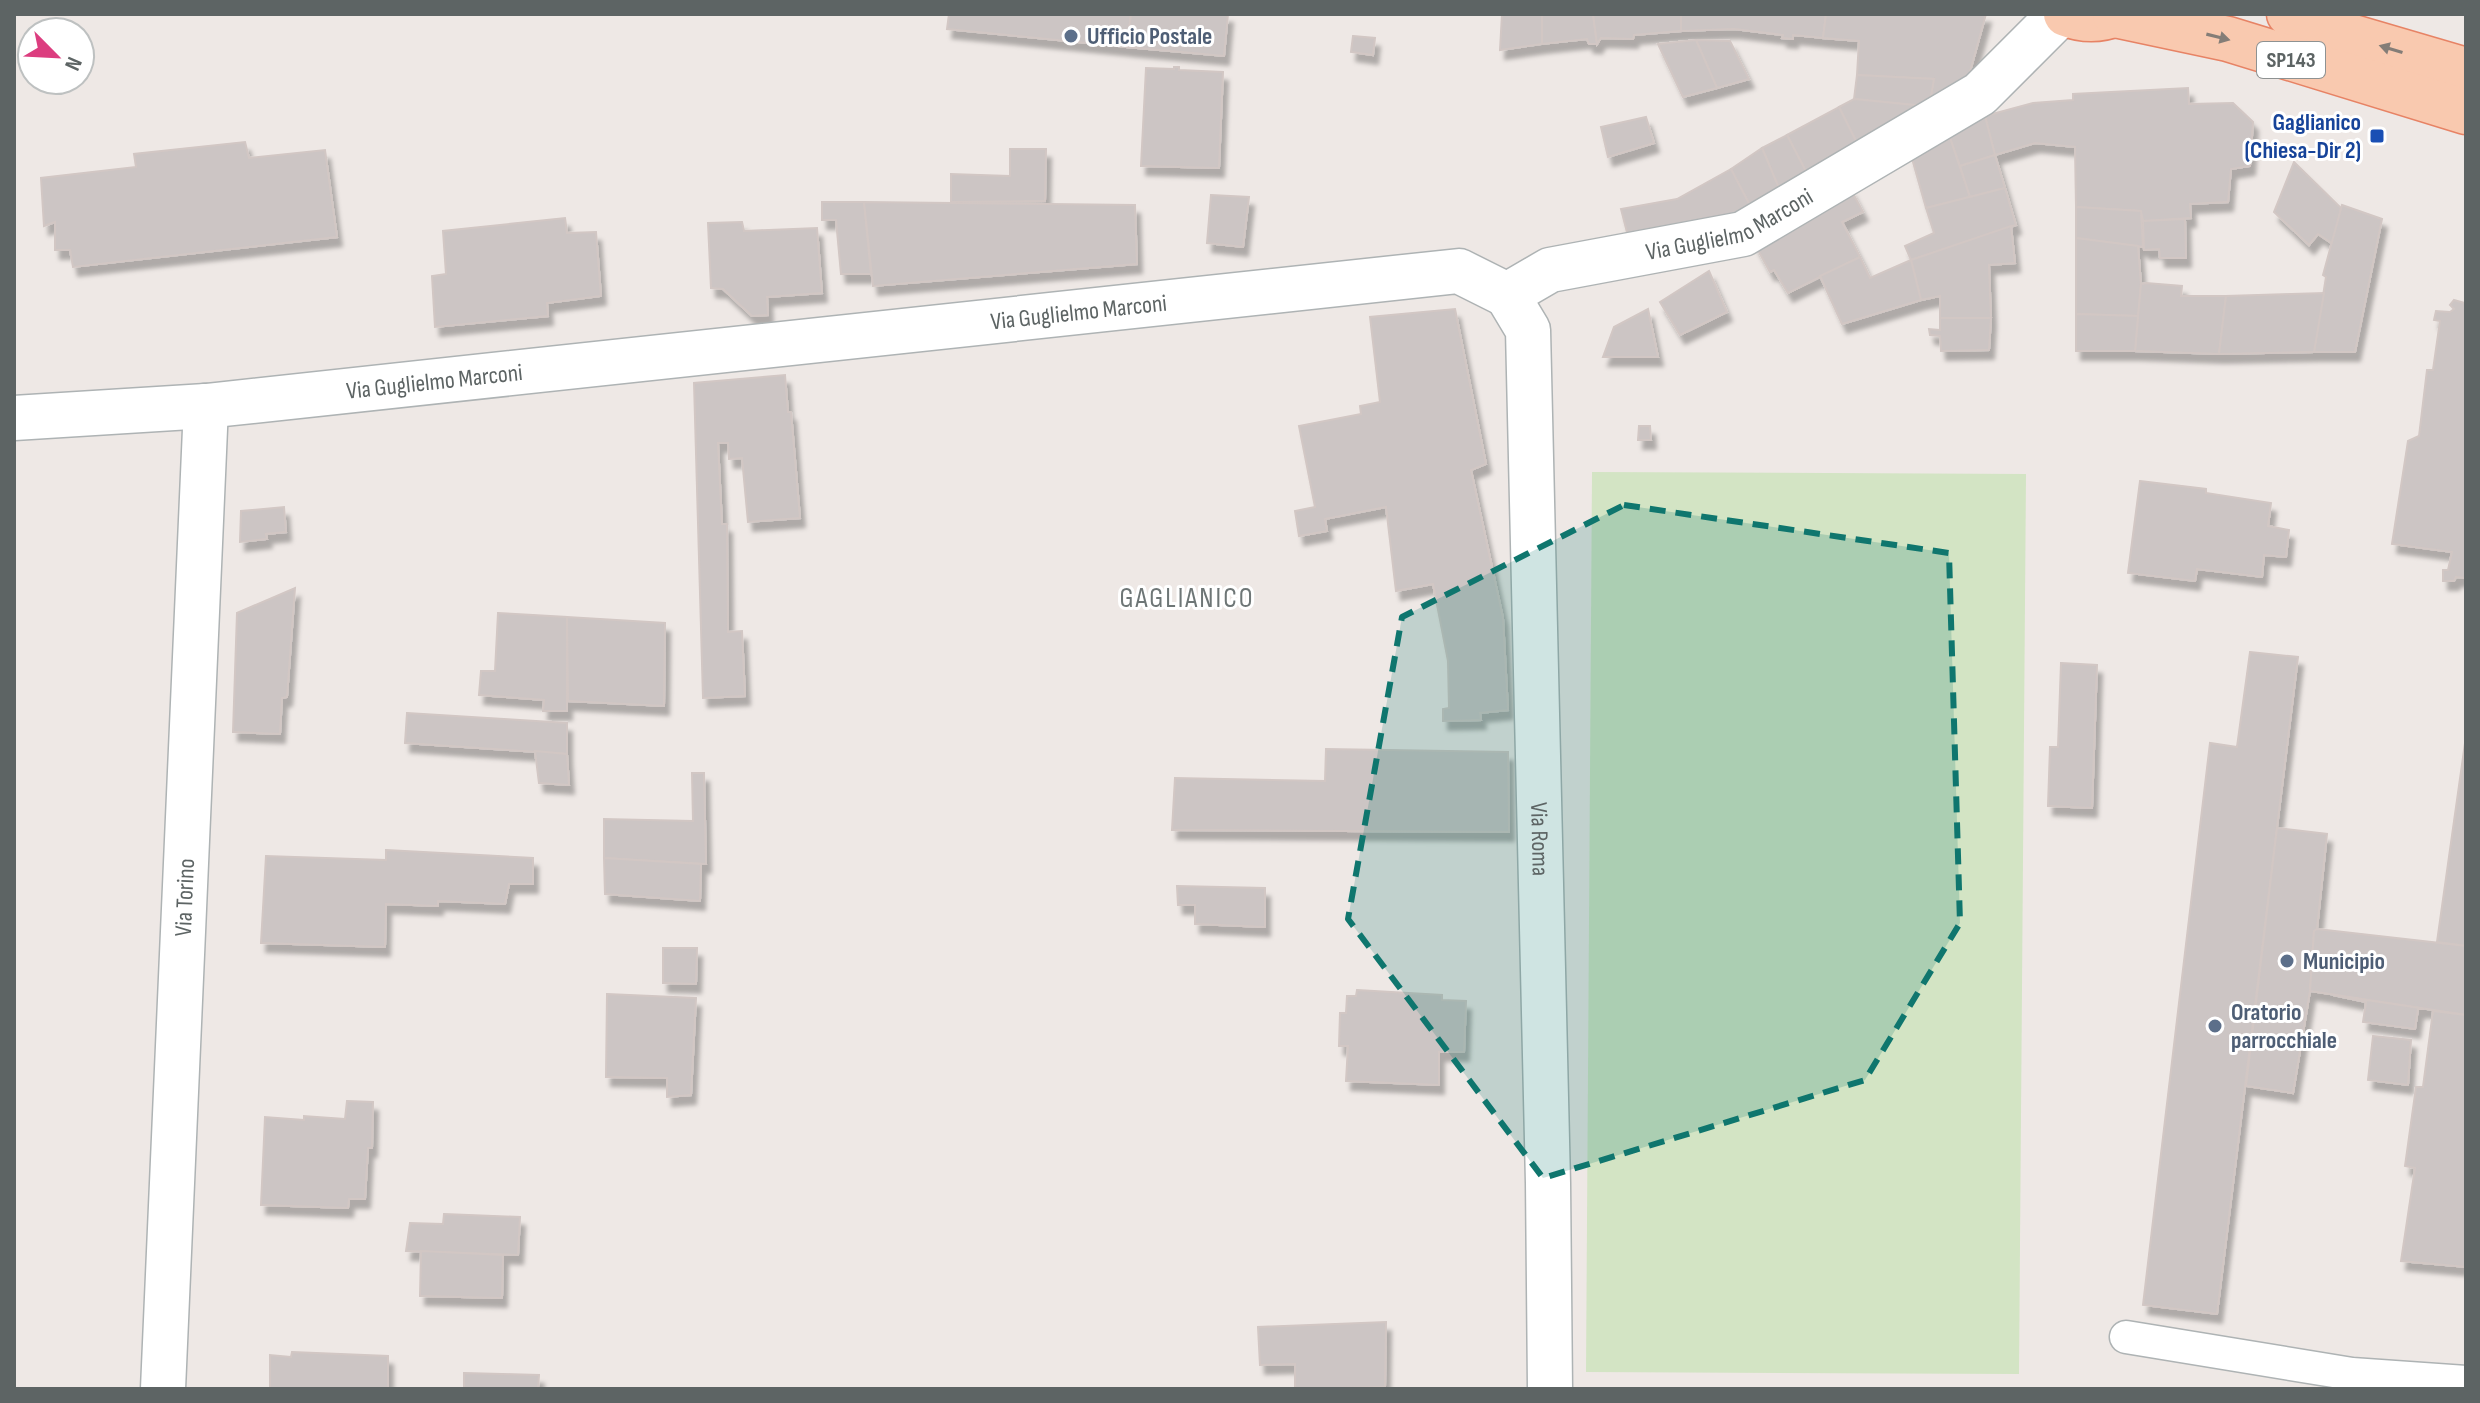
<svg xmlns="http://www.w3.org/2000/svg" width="2480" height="1403" font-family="'Sofia Sans Condensed',sans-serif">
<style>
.green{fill:#d3e4c4}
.building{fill:#ccc5c4;stroke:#d2c7c4;stroke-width:2;filter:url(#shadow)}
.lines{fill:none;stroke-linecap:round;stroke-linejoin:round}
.service-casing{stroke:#aeb3b4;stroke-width:35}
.minor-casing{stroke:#aeb3b4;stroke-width:47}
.primary-casing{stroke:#e78365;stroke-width:47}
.service{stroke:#fff;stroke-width:32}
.minor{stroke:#fff;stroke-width:44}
.primary{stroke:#f9c9af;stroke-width:44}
.oneway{fill:#847d77}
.marked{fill:#0f766e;fill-opacity:0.2;stroke:#0f766e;stroke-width:6;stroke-dasharray:16 10;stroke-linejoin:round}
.service-dot{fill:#5c6f8a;stroke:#fff;stroke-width:3}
.transit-dot{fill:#1a4fb4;stroke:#fff;stroke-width:3}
.labels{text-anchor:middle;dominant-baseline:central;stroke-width:6;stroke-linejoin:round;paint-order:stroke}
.shield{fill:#fff;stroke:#8e9292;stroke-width:2}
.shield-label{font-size:22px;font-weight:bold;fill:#5d6464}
.service-label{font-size:24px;font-weight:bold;fill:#4e5e75;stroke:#fff;text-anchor:start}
.transit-label{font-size:24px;font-weight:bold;fill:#164399;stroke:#fff;text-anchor:end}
.street-label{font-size:24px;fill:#5d6464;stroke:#fff}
.quarter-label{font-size:28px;letter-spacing:2px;fill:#6e7676;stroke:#fff}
</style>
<defs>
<filter id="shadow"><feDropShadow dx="5" dy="9" stdDeviation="2" flood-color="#0004"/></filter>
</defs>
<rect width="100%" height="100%" fill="#eee8e5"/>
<path class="green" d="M 1592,472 L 2026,474 L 2019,1374 L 1586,1372 Z"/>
<g class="building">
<path d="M 949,14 L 1131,14 L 1127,47 L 947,29 Z"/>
<path d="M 1131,14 L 1228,14 L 1224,56 L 1127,47 Z"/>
<path d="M 1502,14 L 1542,14 L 1542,44 L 1500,50 Z"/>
<path d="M 1542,14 L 1593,14 L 1597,44 L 1589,44 L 1587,39 L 1542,44 Z"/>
<path d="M 1593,14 L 1681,14 L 1681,31 L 1634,35 L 1633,39 L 1601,38 L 1597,44 Z"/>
<path d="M 1681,14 L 1826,14 L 1823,38 L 1793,35 L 1793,39 L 1782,38 L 1783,35 L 1734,29 L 1681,31 Z"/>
<path d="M 1826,14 L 1986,14 L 1966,86 L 1930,102 L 1934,79 L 1857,75 L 1859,41 L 1823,38 Z"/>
<path d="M 1353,36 L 1375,38 L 1373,55 L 1351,52 Z"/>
<path d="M 1696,40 L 1730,41 L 1749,79 L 1717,88 Z"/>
<path d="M 1696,40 L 1717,88 L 1683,97 L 1658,44 Z"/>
<path d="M 1174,67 L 1179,67 L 1179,70 L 1223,72 L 1219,168 L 1141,166 L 1146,68 L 1174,69 Z"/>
<path d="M 1857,75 L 1934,79 L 1930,102 L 1924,106 L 1854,99 Z"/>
<path d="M 2188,88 L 2189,104 L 2233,103 L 2253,122 L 2250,166 L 2231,169 L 2228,202 L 2190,204 L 2191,218 L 2143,221 L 2141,211 L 2076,207 L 2075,147 L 2035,143 L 1995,155 L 1985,116 L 2033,103 L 2073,100 L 2073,94 Z"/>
<path d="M 1854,99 L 1924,106 L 1862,153 L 1839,107 Z"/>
<path d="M 1839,107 L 1862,153 L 1812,183 L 1787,135 Z"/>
<path d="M 1985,116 L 1995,155 L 1960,166 L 1949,135 Z"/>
<path d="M 1646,117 L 1654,143 L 1608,157 L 1601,127 Z"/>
<path d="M 1787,135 L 1812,183 L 1784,200 L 1762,148 Z"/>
<path d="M 1949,135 L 1970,197 L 1926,208 L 1911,155 Z"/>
<path d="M 245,142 L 249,158 L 325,150 L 337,237 L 73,267 L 70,250 L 55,250 L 55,222 L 44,226 L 41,178 L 136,167 L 134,154 Z"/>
<path d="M 1762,148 L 1784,200 L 1756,217 L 1731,169 Z"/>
<path d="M 1010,149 L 1046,149 L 1045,201 L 951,202 L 951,174 L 1010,176 Z"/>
<path d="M 1995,155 L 2005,188 L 1970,197 L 1960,166 Z"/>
<path d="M 2294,162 L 2341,208 L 2333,244 L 2318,234 L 2309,245 L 2274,212 Z"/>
<path d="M 1731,169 L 1756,217 L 1630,244 L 1621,209 L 1677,199 Z"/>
<path d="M 1850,188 L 1863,212 L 1842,222 L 1860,257 L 1788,293 L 1774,270 L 1770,272 L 1754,243 Z"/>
<path d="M 2005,188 L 2016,225 L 1911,260 L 1905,246 L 1934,233 L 1926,208 Z"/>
<path d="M 1211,195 L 1249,197 L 1243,247 L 1207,243 Z"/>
<path d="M 822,202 L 864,202 L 871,274 L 841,274 L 836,220 L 822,220 Z"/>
<path d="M 864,202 L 1135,205 L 1137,264 L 873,286 Z"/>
<path d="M 2342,205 L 2382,219 L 2355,352 L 2314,352 L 2326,277 L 2323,275 Z"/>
<path d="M 2076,207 L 2141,211 L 2143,247 L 2076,238 Z"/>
<path d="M 565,218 L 567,233 L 596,232 L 601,296 L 547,303 L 548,316 L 435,327 L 432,276 L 446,274 L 443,231 Z"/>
<path d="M 2185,219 L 2186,258 L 2160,258 L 2159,249 L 2144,250 L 2143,221 Z"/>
<path d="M 742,222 L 744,231 L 817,228 L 822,293 L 767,297 L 768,315 L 752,316 L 723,289 L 711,288 L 708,223 Z"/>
<path d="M 2011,226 L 2015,263 L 1989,265 L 1991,318 L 1940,318 L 1940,296 L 1921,300 L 1911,260 Z"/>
<path d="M 2076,238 L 2138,246 L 2141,284 L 2138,316 L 2076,314 Z"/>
<path d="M 1860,257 L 1870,278 L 1911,260 L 1921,300 L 1842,324 L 1820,276 Z"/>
<path d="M 1709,271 L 1727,312 L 1680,335 L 1660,302 Z"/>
<path d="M 2146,283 L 2182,286 L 2181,296 L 2226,296 L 2219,354 L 2135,351 L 2141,284 Z"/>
<path d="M 2324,293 L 2314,352 L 2219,354 L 2226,296 Z"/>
<path d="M 2454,300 L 2465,303 L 2466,307 L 2466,578 L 2456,577 L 2454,581 L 2443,581 L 2443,570 L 2448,570 L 2452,552 L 2392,544 L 2408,441 L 2419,436 L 2427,370 L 2433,370 L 2440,321 L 2434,320 L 2436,311 L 2450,312 L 2454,309 L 2450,305 Z"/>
<path d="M 1455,309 L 1486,464 L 1471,470 L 1503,618 L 1508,710 L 1480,713 L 1481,720 L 1443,721 L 1443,709 L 1449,708 L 1448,661 L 1433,584 L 1396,591 L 1386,507 L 1325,519 L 1327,531 L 1299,536 L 1295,511 L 1315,507 L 1299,426 L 1361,414 L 1360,406 L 1380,402 L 1370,317 Z"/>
<path d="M 1648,309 L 1658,357 L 1603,357 L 1614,327 Z"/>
<path d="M 2076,314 L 2138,316 L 2135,351 L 2076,351 Z"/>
<path d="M 1940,318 L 1991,318 L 1989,350 L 1941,351 L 1940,336 L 1930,335 L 1929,329 L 1940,330 Z"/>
<path d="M 785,375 L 788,412 L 791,412 L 800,518 L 748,522 L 742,458 L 729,459 L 728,443 L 718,443 L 722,524 L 727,524 L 728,632 L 742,631 L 745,696 L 703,698 L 694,383 Z"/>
<path d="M 1639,426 L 1650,426 L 1651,440 L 1638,440 Z"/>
<path d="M 2140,481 L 2206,489 L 2206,493 L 2271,503 L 2268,526 L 2289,530 L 2286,557 L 2264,555 L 2262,577 L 2197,569 L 2195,581 L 2128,573 Z"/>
<path d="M 284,507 L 286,532 L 266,534 L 267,539 L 240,542 L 241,511 Z"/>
<path d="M 295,588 L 287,697 L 282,698 L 280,734 L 233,732 L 237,613 Z"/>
<path d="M 498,613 L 567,617 L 567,711 L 543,711 L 544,700 L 479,695 L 481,671 L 495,671 Z"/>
<path d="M 567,617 L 665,623 L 664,706 L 568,701 Z"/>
<path d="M 2250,652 L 2298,657 L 2217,1314 L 2143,1305 L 2210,743 L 2237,747 Z"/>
<path d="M 2061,663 L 2097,665 L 2092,808 L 2048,806 L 2050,747 L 2058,747 Z"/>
<path d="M 407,713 L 567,723 L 567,754 L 405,743 Z"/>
<path d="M 2466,736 L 2466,946 L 2437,942 Z"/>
<path d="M 1326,749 L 1508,752 L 1509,832 L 1172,830 L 1175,778 L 1325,781 Z"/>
<path d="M 535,751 L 567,754 L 569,785 L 539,783 Z"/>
<path d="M 692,773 L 704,773 L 706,864 L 604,858 L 604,819 L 693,821 Z"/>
<path d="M 2277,828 L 2327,834 L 2317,929 L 2314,931 L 2310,991 L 2293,1093 L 2246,1086 Z"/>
<path d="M 386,850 L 533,858 L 533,884 L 509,884 L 505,904 L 438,901 L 438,906 L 386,904 L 385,947 L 261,943 L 266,856 L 386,860 Z"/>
<path d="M 604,858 L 701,864 L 700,901 L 605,894 Z"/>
<path d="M 1177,886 L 1265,888 L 1265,927 L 1195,924 L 1195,905 L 1178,905 Z"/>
<path d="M 2317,929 L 2466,946 L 2466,1015 L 2310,991 L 2314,931 Z"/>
<path d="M 663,948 L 697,948 L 696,984 L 663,983 Z"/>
<path d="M 1357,990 L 1442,995 L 1442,1000 L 1466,1001 L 1464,1052 L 1439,1052 L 1439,1085 L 1346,1081 L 1348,1046 L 1339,1046 L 1340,1013 L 1346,1013 L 1347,996 L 1356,996 Z"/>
<path d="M 607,994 L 696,998 L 691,1095 L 667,1097 L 667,1078 L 606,1077 Z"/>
<path d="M 2333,995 L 2420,1008 L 2424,1009 L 2418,1009 L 2415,1029 L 2363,1022 L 2366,1002 Z"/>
<path d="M 2433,1011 L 2466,1015 L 2466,1267 L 2401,1261 L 2415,1168 L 2405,1166 L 2416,1087 L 2423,1087 Z"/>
<path d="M 2373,1036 L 2411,1040 L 2408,1085 L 2368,1080 Z"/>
<path d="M 347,1101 L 373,1102 L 372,1148 L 368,1148 L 365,1199 L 349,1199 L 348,1208 L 261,1205 L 265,1117 L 304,1120 L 304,1116 L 345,1119 Z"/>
<path d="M 444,1214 L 520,1217 L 518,1255 L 406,1251 L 410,1223 L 443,1224 Z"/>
<path d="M 421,1251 L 503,1255 L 502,1298 L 420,1296 Z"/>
<path d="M 1386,1322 L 1385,1387 L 1295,1389 L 1295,1364 L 1260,1365 L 1258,1327 Z"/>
<path d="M 292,1352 L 388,1356 L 388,1389 L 270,1389 L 270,1355 L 291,1357 Z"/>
<path d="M 464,1373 L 539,1375 L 538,1389 L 464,1389 Z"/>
</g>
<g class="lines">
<g class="service-casing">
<path id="service" d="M 2126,1337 L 2352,1374 L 2466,1382"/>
</g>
<g class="minor-casing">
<g id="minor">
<path id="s1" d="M 1507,295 L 1528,330 L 1548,1183 L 1550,1389"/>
<path id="s2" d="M 1507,295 L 1550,270 L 1743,234 L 1980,94 L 2060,14"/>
<path id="s3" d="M 14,418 L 206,406 L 1459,271 L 1507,295"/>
<path id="s4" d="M 163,1389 L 206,406"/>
</g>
</g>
<g class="primary-casing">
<g id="primary">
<path d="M 2066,14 C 2084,21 2099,21 2116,14"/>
<path d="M 2289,14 L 2350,36 L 2466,70"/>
<path d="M 2115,15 L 2228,39 L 2466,112"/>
</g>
</g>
<use href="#service" class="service"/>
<use href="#minor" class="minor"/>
<use href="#primary" class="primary"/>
</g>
<defs><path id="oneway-solid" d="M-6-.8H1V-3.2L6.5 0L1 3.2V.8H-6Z" transform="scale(2)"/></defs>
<g class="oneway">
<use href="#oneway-solid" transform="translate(2218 37) rotate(14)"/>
<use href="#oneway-solid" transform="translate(2391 49) rotate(-163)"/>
</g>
<path class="marked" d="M 1624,505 L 1949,553 L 1960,923 L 1865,1080 L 1543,1178 L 1348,919 L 1402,617 Z"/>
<g class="service-dot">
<circle cx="1071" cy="36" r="8"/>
<circle cx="2287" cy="961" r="8"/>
<circle cx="2215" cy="1026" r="8"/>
</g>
<rect class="transit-dot" x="2369" y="128" width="16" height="16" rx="4"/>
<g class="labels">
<rect class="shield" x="2257" y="42" width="68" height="36" rx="6"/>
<g class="shield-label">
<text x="2291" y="60">SP143</text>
</g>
<g class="service-label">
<text x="1087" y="36">Ufficio Postale</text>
<text x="2303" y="961">Municipio</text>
<text x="2231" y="1012">Oratorio<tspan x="2231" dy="28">parrocchiale</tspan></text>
</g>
<g class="transit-label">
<text x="2361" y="122">Gaglianico<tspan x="2361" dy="28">(Chiesa-Dir 2)</tspan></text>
</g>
<g class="street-label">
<text stroke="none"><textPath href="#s2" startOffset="236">Via Guglielmo Marconi</textPath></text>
<text stroke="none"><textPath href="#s3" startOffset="1070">Via Guglielmo Marconi</textPath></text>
<text stroke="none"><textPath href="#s3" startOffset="422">Via Guglielmo Marconi</textPath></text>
<text stroke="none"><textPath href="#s1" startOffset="550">Via Roma</textPath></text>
<text stroke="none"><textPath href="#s4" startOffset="492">Via Torino</textPath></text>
</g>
<g class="quarter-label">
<text x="1187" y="598">GAGLIANICO</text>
</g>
</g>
<rect width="2480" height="1403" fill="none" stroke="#5d6464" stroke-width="32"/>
<g transform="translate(56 56) rotate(114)"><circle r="38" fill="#ffffff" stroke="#bec1c1" stroke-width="2"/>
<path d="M0-6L14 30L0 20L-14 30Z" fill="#dc3d7f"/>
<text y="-12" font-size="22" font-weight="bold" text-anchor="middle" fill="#5d6464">N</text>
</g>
</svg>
